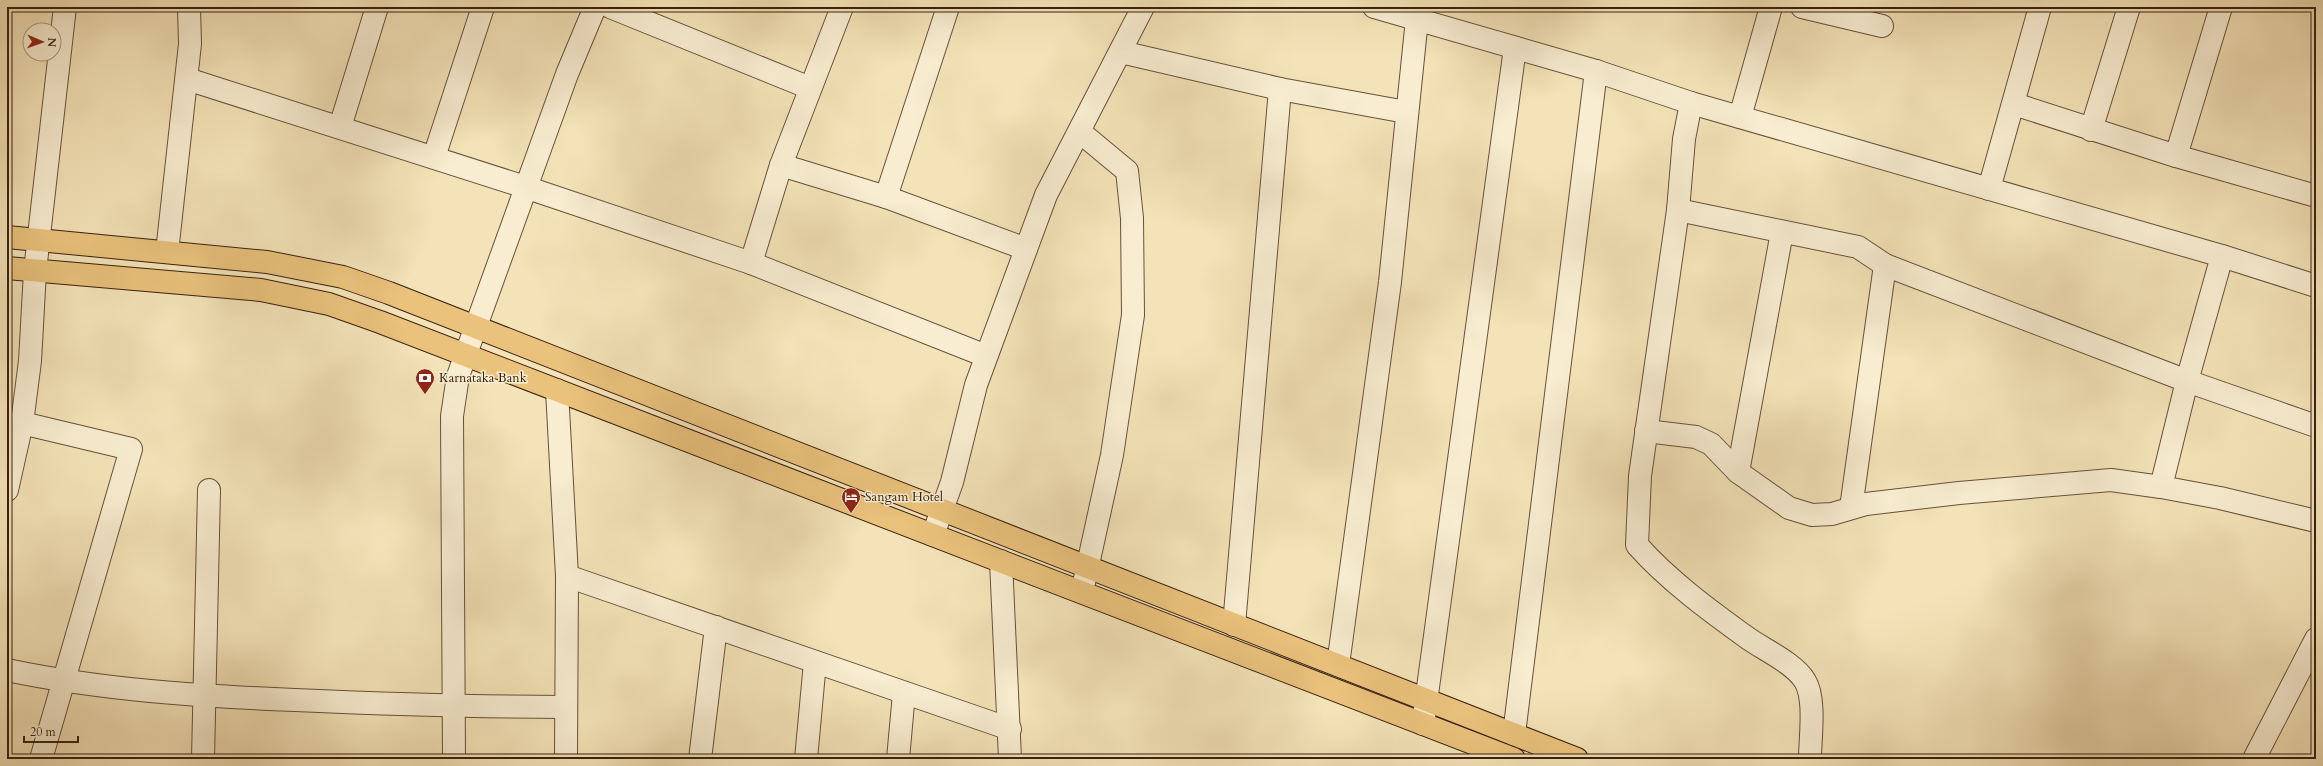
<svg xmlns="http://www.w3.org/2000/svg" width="2323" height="766" font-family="Cardo,serif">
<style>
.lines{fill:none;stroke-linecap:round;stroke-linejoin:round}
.minor-casing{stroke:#67513a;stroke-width:24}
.major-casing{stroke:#382010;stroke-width:24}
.minor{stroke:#f8edd1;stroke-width:22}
.major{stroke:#eac27c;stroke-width:22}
.labels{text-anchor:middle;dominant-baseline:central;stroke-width:3;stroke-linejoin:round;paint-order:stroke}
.poi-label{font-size:13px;fill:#382010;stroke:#f8edd1;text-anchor:start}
</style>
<rect width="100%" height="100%" fill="#f4e3b8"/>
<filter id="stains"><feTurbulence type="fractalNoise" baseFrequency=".005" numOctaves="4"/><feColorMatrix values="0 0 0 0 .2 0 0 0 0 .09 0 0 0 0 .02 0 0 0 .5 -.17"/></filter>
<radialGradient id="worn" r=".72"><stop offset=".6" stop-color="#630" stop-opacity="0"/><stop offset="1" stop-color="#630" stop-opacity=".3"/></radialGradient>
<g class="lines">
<g class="minor-casing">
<g id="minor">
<path d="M 610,7 L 810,88"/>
<path d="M 1374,7 L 1596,71 L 1691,103 L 2222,256 L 2316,286"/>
<path d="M 1802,7 L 1882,26"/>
<path d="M 1121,52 L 1280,89 L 1406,112"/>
<path d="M 187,79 L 525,187 L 751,263 L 986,356"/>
<path d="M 1691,103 L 1684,139 L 1678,210 L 1640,476 L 1637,545 C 1669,581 1710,611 1749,639 C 1765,650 1795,664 1805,681 C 1816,699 1810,738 1810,759"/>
<path d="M 2014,104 L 2176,156 L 2221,7"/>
<path d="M 1740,117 L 1771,7"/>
<path d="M 340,127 L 377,7"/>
<path d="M 2091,130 L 2129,7"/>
<path d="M 1080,132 L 1127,171 L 1132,218 L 1133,315 L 1112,455 L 1082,592"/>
<path d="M 2176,156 L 2316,196"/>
<path d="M 434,157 L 483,7"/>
<path d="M 781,165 L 886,197 L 1026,249"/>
<path d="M 1989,189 L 2040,7"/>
<path d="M 886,197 L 948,7"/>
<path d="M 1678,210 L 1858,247 L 1885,265 L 2187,381 L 2316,426"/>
<path d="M 167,252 L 190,44 L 189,7"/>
<path d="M 751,263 L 781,165 L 842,7"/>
<path d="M 557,390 L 567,576 L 566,759"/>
<path d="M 22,423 L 131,449 L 41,759"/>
<path d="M 1646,431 L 1696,437 L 1711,444 L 1738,472 L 1789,508 L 1812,515 L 1832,514 L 1866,504 L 1959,493 L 2111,480 L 2161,487 L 2220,498 L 2316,521"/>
<path d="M 1738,472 L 1782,232"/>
<path d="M 2161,487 L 2187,381 L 2222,256"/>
<path d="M 7,490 L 22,423 L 30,361 L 35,271 L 65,7"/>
<path d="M 1851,508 L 1885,265"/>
<path d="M 933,535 L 952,482 L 976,385 L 1046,195 L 1143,7"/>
<path d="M 1001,561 L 1010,759"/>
<path d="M 567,576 L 1010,729"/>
<path d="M 1234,625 L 1280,89"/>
<path d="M 1338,665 L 1390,282 L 1417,19"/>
<path d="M 7,670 C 102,690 198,696 295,700 C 386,704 476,707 566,707"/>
<path d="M 1423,724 L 1515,48"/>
<path d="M 1514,734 L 1596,71"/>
<path d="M 203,759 L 209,490"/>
<path d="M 454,759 L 452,416 L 458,376 L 567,74 L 595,7"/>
<path d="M 700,759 L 716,627"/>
<path d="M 806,759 L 815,662"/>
<path d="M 898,759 L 904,693"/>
<path d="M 2254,759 L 2316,639"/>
</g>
</g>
<g class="major-casing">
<g id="major">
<path d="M 7,237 L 267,262 L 343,277 L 389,293 L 1577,759"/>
<path d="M 7,268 L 261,290 L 329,304 L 380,322 L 1514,759"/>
</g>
</g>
<use href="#minor" class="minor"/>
<use href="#major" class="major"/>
</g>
<defs>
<g id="bank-pin" transform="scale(1)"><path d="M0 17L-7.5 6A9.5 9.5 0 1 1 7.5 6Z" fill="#8f2418" stroke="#f8edd1"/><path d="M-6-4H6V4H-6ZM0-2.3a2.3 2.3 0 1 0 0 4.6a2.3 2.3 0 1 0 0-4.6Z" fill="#fff"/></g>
<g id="hotel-pin" transform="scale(1)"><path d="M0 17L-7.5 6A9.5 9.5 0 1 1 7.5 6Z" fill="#8f2418" stroke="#f8edd1"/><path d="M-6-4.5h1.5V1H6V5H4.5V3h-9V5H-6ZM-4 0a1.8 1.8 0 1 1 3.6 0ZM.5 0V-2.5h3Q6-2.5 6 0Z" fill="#fff"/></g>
</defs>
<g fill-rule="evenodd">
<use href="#bank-pin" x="425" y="378"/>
<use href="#hotel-pin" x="851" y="497"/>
</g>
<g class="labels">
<g class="poi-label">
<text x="439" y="378">Karnataka Bank</text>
<text x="865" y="497">Sangam Hotel</text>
</g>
</g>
<rect width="2323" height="766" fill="none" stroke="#f4e3b8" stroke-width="24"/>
<rect x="8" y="8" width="2307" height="750" fill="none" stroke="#382010" stroke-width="2"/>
<rect x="12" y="12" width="2299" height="742" fill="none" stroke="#382010"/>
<g transform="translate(42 42) rotate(92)"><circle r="19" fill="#f8edd1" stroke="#ab9b84"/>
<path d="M0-3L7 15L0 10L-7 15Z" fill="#8f2418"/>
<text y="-6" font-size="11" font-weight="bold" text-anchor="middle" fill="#382010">N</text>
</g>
<path d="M24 736v6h54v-6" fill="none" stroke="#382010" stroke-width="2"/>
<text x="30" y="736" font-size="12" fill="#382010" stroke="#f8edd1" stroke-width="3" paint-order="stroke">20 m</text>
<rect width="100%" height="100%" filter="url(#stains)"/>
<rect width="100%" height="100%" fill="url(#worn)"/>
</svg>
